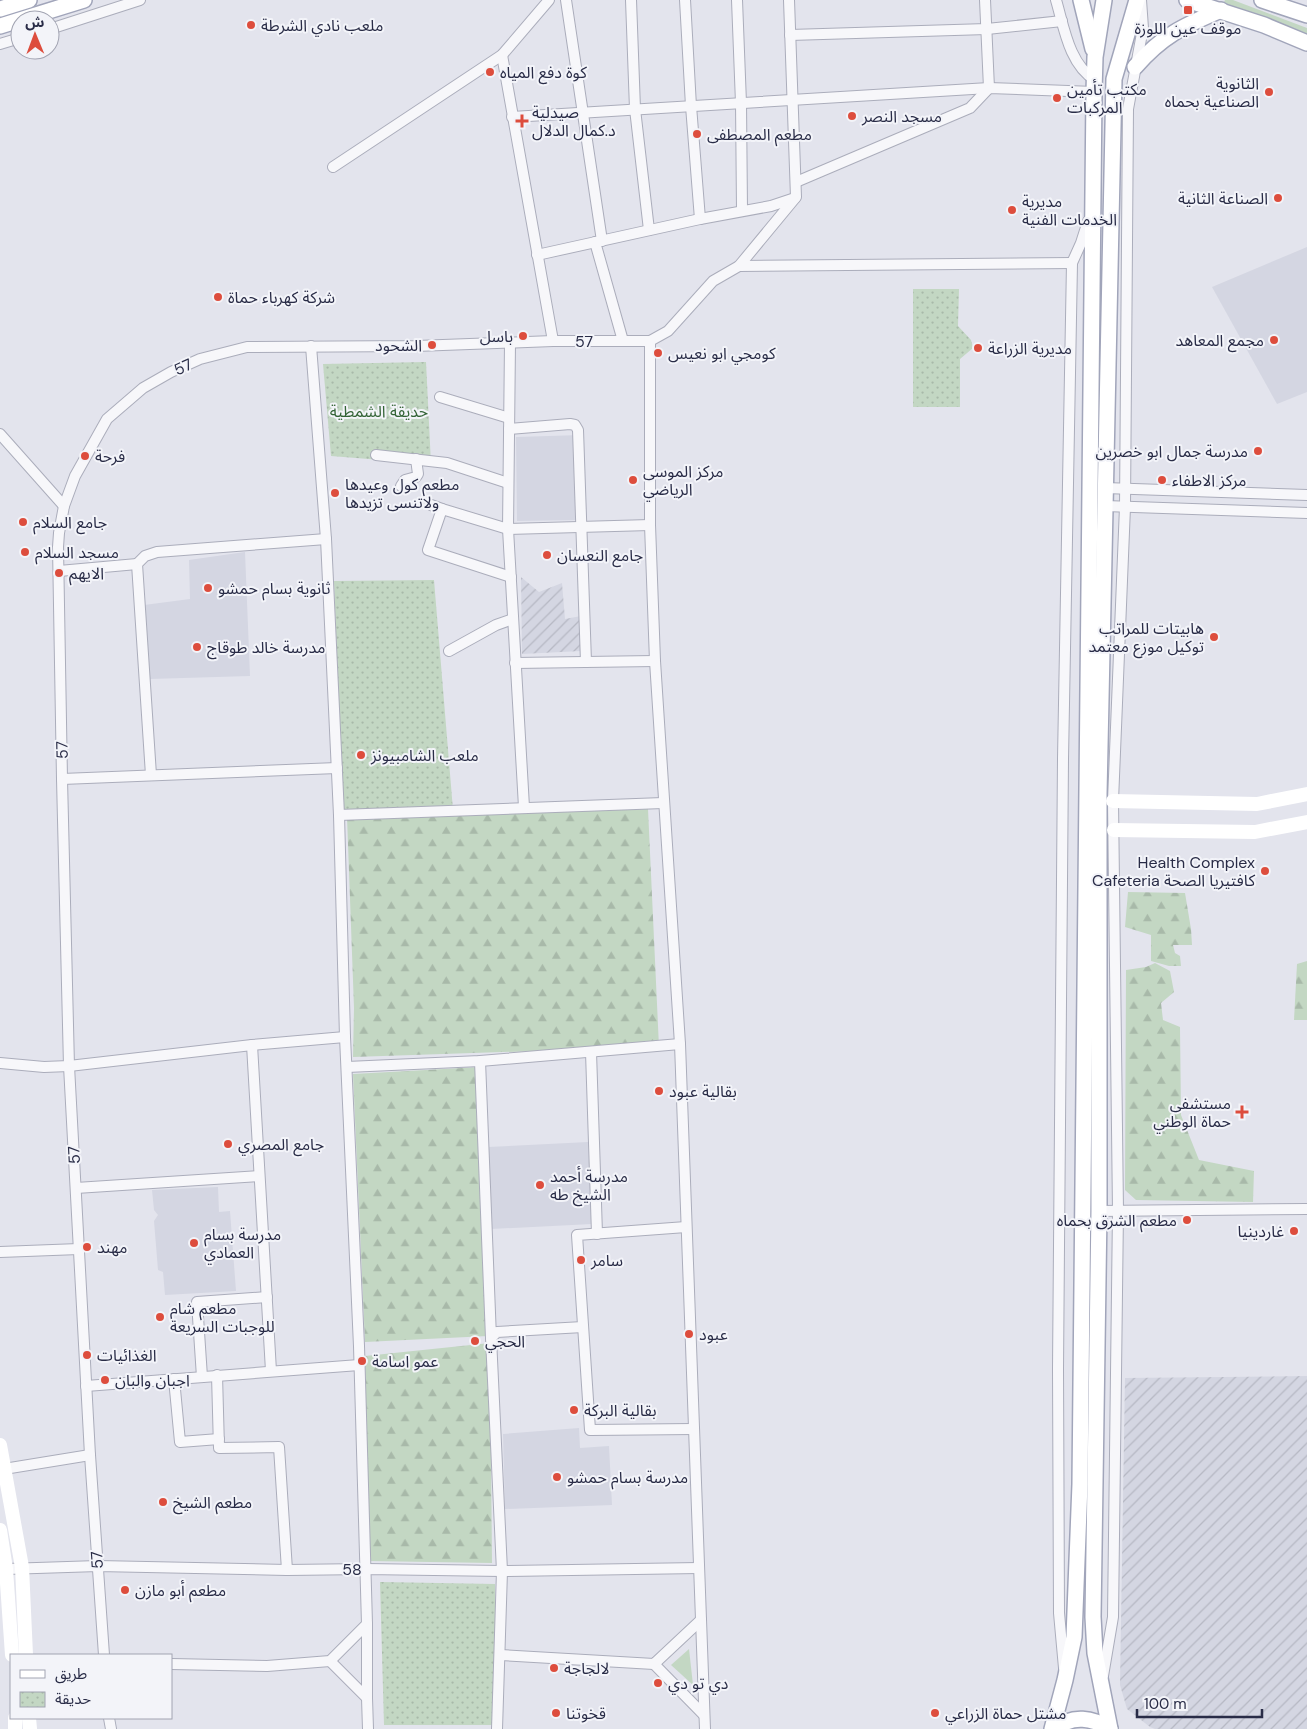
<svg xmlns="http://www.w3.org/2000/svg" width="1307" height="1729" font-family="'DM Sans','Noto Sans Arabic',sans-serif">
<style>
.built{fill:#d4d6e2}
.industrial{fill:url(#industrial-furrows)}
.green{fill:#c3d7c3}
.forest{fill:url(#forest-firs)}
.park{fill:url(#park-dots)}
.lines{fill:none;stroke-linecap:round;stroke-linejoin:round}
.street-casing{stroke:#abadbb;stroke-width:12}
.primary-casing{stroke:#a1a5ba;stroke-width:18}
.street{stroke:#f7f7fa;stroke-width:10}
.secondary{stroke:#fff;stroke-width:14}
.primary{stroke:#fff;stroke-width:15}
.poi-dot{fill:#dd4d3d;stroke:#f3f4f9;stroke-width:2}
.labels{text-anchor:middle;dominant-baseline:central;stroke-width:4;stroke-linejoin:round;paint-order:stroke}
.poi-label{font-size:16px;fill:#292c47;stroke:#f3f4f9;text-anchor:start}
.street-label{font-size:16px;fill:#292c47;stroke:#f3f4f9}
.park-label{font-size:16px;fill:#346437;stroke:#f3f4f9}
</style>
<defs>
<pattern id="industrial-furrows" width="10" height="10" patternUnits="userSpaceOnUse" patternTransform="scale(1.25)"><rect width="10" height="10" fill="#d4d6e2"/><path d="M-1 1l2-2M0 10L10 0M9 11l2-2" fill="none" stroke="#b6b8c3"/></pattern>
<pattern id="forest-firs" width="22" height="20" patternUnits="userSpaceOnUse" patternTransform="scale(1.25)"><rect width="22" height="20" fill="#c3d7c3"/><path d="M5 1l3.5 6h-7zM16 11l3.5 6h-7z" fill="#a8b9a9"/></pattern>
<pattern id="park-dots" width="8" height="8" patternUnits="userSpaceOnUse" patternTransform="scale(1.25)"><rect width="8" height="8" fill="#c3d7c3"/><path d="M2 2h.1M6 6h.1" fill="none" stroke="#a8b9a9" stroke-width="1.8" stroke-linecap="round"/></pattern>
</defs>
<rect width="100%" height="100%" fill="#e3e4ed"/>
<g class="built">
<path d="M 1307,247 L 1307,392 L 1277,404 L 1212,287 Z"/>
<path d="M 581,435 L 578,520 L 517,521 L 516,437 Z"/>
<path d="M 245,552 L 250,676 L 150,679 L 144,605 L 190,599 L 189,560 Z"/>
<path d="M 588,1142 L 592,1224 L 491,1229 L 488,1147 Z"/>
<path d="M 218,1187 L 219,1212 L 230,1211 L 236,1291 L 165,1295 L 163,1272 L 158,1270 L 154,1221 L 158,1215 L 154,1210 L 152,1190 Z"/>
<path d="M 579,1428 L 580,1448 L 609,1446 L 612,1505 L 505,1509 L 503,1434 Z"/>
</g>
<g class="industrial">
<path d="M 521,577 L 539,592 L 562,583 L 565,619 L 581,616 L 581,651 L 522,654 Z"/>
<path d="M 1307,1376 L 1307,1729 L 1155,1729 L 1150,1727 L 1127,1709 L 1120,1685 L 1125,1378 Z"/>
</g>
<g class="green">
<path d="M 1225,0 L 1233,0 L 1307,28 L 1307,35 L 1223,4 Z"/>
<path d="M 689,1649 L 693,1685 L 671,1665 Z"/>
</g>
<g class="forest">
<path d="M 648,809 L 659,1047 L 353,1057 L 354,1008 L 347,817 Z"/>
<path d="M 1128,892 L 1185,893 L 1191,929 L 1192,945 L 1173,945 L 1175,953 L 1180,956 L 1181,966 L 1169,966 L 1151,961 L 1151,935 L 1125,927 Z"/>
<path d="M 1307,961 L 1307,1020 L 1294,1020 L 1297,964 Z"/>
<path d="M 1155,963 L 1170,971 L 1174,992 L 1161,1003 L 1163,1020 L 1180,1027 L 1181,1115 L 1199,1160 L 1254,1171 L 1253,1202 L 1136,1200 L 1125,1190 L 1126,970 L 1146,967 Z"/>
<path d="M 480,1067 L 488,1336 L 365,1342 L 353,1074 Z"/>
<path d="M 490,1343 L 492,1563 L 368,1561 L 365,1356 Z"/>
</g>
<g class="park">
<path d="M 913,289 L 959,289 L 958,326 L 971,340 L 973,348 L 960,359 L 960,407 L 913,407 Z"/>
<path d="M 426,362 L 431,464 L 331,456 L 323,364 Z"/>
<path d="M 434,580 L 453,810 L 343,810 L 334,581 Z"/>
<path d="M 380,1582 L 495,1584 L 495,1725 L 384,1725 Z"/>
</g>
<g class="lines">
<g class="street-casing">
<g id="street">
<path d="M 566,0 L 602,241"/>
<path d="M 631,0 L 635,109 L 649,230"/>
<path d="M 685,0 L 691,106 L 700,219"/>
<path d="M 737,0 L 741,103 L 742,210"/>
<path d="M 1056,0 C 1064,27 1069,64 1095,80"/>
<path d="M 50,29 L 140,0"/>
<path d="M 790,35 L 987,29 L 1062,21"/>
<path d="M 0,44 L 20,38"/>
<path d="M 502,55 L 553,341"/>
<path d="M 512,117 L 989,88 L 1094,92"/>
<path d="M 333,167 L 502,55 L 549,0"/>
<path d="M 796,182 L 970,108 L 989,88 L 985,0"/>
<path d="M 595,242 L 623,341"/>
<path d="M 537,255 L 700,219 L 771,206 L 795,198"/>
<path d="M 739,266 L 1072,263"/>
<path d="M 650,341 L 650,525 L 655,661 L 680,1044 L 705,1729"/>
<path d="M 510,343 L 508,529 L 524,807"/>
<path d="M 440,397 L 509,418"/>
<path d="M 509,429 L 570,424 L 575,425 L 578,430 L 586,662"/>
<path d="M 0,434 L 64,506"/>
<path d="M 376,455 L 447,463 L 508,483"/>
<path d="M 401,486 L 405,480 L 416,477 L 418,474 L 416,459"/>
<path d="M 1105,488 L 1307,495"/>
<path d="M 431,505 L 442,509 L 428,550 L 511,577"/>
<path d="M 1105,506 L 1307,513"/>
<path d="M 442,509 L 508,529 L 650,525"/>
<path d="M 59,571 L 137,564"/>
<path d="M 449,651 L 496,625 L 513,619"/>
<path d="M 515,663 L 655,661"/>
<path d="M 151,775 L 137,564 L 145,556 L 157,552 L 326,539"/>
<path d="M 62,779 L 337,768"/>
<path d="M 339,815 L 663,803"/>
<path d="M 252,1045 L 271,1371"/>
<path d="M 591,1052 L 597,1234"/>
<path d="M 480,1061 L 491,1338 L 497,1332 L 583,1327"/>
<path d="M 0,1063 L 44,1067 L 69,1066 L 252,1045 L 345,1037"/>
<path d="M 347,1067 L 480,1061 L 680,1044"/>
<path d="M 76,1188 L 259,1176"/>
<path d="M 1099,1211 L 1307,1209"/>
<path d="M 686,1227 L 577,1235 L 590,1430 L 694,1429"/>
<path d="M 0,1252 L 79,1249"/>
<path d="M 491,1338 L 502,1571 L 497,1729"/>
<path d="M 217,1375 L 219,1448 L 279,1447 L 287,1570"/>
<path d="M 202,1377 L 197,1302 L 267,1297"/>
<path d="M 174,1379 L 180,1442 L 219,1439"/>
<path d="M 86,1386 L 359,1365"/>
<path d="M 4,1469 L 90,1455"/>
<path d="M 6,1569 L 98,1566 L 287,1570 L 366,1569 L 502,1571 L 699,1568"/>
<path d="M 367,1624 L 367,1698"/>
<path d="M 104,1655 L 90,1455 L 69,1066 L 62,779 L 58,547 L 59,533 L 64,506 L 75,476 L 107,419 L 143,388 L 171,372 L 200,359 L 247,347 L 416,346 L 553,341 L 650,341 L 668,331 L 713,281 L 739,266 L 796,197 L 789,0"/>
<path d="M 500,1655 L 654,1664 L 701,1620"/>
<path d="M 330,1661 L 367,1698 L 368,1729"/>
<path d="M 171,1664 L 267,1666 L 330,1661 L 367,1624 L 359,1346 L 345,1037 L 339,815 L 326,539 L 311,346"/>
<path d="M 654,1664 L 704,1715"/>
<path d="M 1064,1668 L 1059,1613 L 1058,1369 L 1063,759 L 1072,263 L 1081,243 L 1088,221"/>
<path d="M 1103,1676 L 1113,1617 L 1118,1211 L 1113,801 L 1125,507 L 1128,109 L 1143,28 L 1141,0"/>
<path d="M 109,1718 L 111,1729"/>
</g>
</g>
<g class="primary-casing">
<g id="primary">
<path d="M 1081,0 L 1093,49"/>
<path d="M 1187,0 L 1264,25 L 1307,43"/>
<path d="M 1262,0 L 1307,15"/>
<path d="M 0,9 L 29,0"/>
<path d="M 0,26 L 84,0"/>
<path d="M 1135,67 C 1162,36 1183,26 1221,10"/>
<path d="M 1052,1729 L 1065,1680 L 1074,1637 L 1080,1484 L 1094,92 L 1095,57 L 1104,0"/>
<path d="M 1056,1729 C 1072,1714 1093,1718 1110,1729"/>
<path d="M 1110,1729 L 1095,1653 L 1093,1617 L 1099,1211 L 1099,794 L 1114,79 L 1137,0"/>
</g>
</g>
<use href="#street" class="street"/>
<g class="secondary">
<path d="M 1113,801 L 1257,804 L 1307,794"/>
<path d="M 1114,830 L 1255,832 L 1307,822"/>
<path d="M 0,1445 L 22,1567 L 26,1655"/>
<path d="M 0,1530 L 6,1569 L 12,1655"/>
<path d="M 15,1718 L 15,1729"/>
<path d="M 29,1718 L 30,1729"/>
</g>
<use href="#primary" class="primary"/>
</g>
<g class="poi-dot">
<rect x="1183" y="5" width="10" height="10" rx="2.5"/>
<circle cx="251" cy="25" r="5"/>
<circle cx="490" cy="72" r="5"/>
<circle cx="1269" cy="92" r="5"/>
<circle cx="1057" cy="98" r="5"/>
<circle cx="852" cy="116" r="5"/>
<path d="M519.5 113.5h5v5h5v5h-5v5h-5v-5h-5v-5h5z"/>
<circle cx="697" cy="134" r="5"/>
<circle cx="1278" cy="198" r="5"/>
<circle cx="1012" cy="210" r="5"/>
<circle cx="218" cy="297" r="5"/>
<circle cx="523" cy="336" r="5"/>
<circle cx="1274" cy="340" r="5"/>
<circle cx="432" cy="345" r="5"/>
<circle cx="978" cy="348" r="5"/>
<circle cx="658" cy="353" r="5"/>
<circle cx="1258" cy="451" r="5"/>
<circle cx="85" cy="456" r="5"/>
<circle cx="633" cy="480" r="5"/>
<circle cx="1162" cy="480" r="5"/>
<circle cx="335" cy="493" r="5"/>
<circle cx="23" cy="522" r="5"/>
<circle cx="25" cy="552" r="5"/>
<circle cx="547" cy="555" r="5"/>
<circle cx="59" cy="573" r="5"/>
<circle cx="208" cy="588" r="5"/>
<circle cx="1214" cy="637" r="5"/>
<circle cx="197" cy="647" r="5"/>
<circle cx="361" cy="755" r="5"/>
<circle cx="1265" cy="871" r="5"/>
<circle cx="659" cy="1091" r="5"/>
<path d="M1239.5 1104.5h5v5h5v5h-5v5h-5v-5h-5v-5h5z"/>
<circle cx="228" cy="1144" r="5"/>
<circle cx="540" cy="1185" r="5"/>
<circle cx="1187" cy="1220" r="5"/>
<circle cx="1294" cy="1231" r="5"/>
<circle cx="194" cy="1243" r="5"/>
<circle cx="87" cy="1247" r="5"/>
<circle cx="581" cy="1260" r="5"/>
<circle cx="160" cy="1317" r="5"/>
<circle cx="689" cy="1334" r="5"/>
<circle cx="475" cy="1341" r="5"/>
<circle cx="87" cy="1355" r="5"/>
<circle cx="362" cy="1361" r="5"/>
<circle cx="105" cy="1380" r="5"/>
<circle cx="574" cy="1410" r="5"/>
<circle cx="557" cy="1477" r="5"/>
<circle cx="163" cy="1502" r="5"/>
<circle cx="125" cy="1590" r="5"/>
<circle cx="554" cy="1668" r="5"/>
<circle cx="658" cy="1683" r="5"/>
<circle cx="556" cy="1713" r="5"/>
<circle cx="935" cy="1713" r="5"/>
</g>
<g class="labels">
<g class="poi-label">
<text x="261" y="25">ملعب نادي الشرطة</text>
<text x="1188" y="28" text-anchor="middle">موقف عين اللوزة</text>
<text x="500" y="72">كوة دفع المياه</text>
<text x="1259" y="83" text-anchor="end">الثانوية<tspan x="1259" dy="18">الصناعية بحماه</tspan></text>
<text x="1067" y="89">مكتب تأمين<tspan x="1067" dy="18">المركبات</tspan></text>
<text x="532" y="112">صيدلية<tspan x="532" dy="18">د.كمال الدلال</tspan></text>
<text x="862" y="116">مسجد النصر</text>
<text x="707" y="134">مطعم المصطفى</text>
<text x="1268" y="198" text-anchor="end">الصناعة الثانية</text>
<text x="1022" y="201">مديرية<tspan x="1022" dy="18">الخدمات الفنية</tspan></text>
<text x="228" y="297">شركة كهرباء حماة</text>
<text x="513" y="336" text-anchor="end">باسل</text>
<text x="1264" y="340" text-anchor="end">مجمع المعاهد</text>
<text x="422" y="345" text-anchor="end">الشحود</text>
<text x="988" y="348">مديرية الزراعة</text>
<text x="668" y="353">كومجي ابو نعيس</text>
<text x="1248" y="451" text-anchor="end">مدرسة جمال ابو خصرين</text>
<text x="95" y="456">فرحة</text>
<text x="643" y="471">مركز الموسى<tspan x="643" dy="18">الرياضي</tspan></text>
<text x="1172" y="480">مركز الاطفاء</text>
<text x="345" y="484">مطعم كول وعيدها<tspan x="345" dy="18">ولاتنسى تزيدها</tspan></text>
<text x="33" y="522">جامع السلام</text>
<text x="35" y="552">مسجد السلام</text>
<text x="557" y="555">جامع النعسان</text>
<text x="69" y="573">الايهم</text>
<text x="218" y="588">ثانوية بسام حمشو</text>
<text x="1204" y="628" text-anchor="end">هابيتات للمراتب<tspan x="1204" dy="18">توكيل موزع معتمد</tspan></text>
<text x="207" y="647">مدرسة خالد طوقاج</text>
<text x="371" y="755">ملعب الشامبيونز</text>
<text x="1255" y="862" text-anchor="end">Health Complex<tspan x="1255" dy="18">Cafeteria كافتيريا الصحة</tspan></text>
<text x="669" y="1091">بقالية عبود</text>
<text x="1231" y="1103" text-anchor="end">مستشفى<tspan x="1231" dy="18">حماة الوطني</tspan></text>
<text x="238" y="1144">جامع المصري</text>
<text x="550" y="1176">مدرسة أحمد<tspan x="550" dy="18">الشيخ طه</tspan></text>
<text x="1177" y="1220" text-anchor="end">مطعم الشرق بحماه</text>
<text x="1284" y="1231" text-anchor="end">غاردينيا</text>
<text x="204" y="1234">مدرسة بسام<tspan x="204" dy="18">العمادي</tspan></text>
<text x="97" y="1247">مهند</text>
<text x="591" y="1260">سامر</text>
<text x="170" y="1308">مطعم شام<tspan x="170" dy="18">للوجبات السريعة</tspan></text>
<text x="699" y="1334">عبود</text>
<text x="485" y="1341">الحجي</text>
<text x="97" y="1355">الغذائيات</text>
<text x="372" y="1361">عمو اسامة</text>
<text x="115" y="1380">اجبان والبان</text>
<text x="584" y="1410">بقالية البركة</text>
<text x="567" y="1477">مدرسة بسام حمشو</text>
<text x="173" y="1502">مطعم الشيخ</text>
<text x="135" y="1590">مطعم أبو مازن</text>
<text x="564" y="1668">لالجاجة</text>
<text x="668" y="1683">دي تو دي</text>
<text x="566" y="1713">قخوتنا</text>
<text x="945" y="1713">مشتل حماة الزراعي</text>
</g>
<g class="street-label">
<text x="584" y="341">57</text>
<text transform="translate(183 367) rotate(-24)">57</text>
<text transform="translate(62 750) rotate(-91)">57</text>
<text transform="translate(74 1155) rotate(-93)">57</text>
<text transform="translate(97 1560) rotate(-94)">57</text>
<text x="352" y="1569">58</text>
</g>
<g class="park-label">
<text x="379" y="411">حديقة الشمطية</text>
</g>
</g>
<rect x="10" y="1654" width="162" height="65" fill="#f3f4f9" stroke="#a2a4b2"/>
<rect x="20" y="1670" width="25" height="8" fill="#ffffff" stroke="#a2a4b2"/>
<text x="55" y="1679" font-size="15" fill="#292c47">طريق</text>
<rect x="20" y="1692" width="25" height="15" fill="url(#park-dots)" stroke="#a2a4b2"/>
<text x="55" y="1704" font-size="15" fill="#292c47">حديقة</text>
<g transform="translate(35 35) rotate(359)"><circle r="24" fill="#f3f4f9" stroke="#a2a4b2"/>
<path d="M0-4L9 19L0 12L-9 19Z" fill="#dd4d3d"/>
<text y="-8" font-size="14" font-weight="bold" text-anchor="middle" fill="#292c47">ش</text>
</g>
<path d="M1137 1709v8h125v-8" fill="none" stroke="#292c47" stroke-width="2.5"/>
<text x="1144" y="1709" font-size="15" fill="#292c47" stroke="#f3f4f9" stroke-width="4" paint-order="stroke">100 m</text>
</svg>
